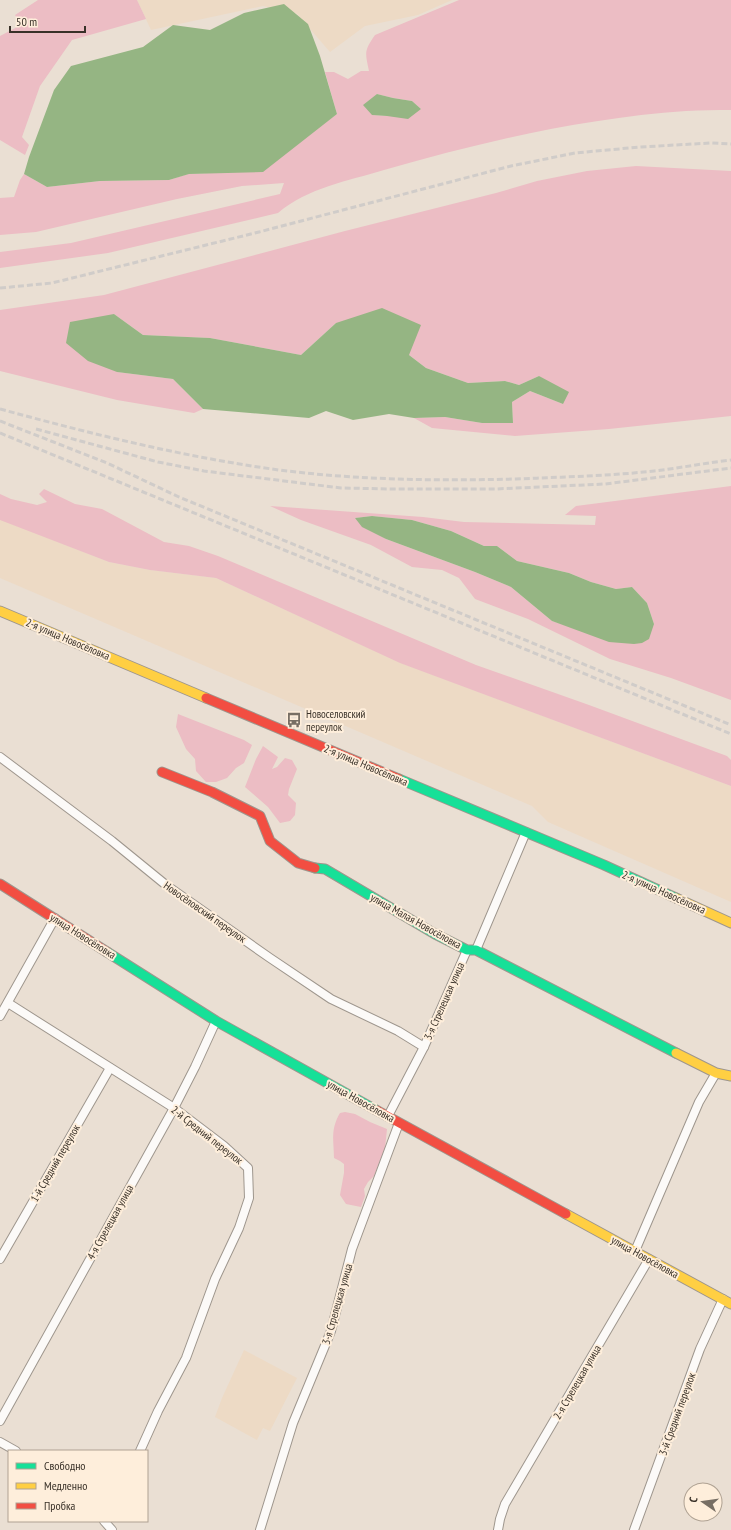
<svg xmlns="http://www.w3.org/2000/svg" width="731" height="1530" font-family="'PT Sans Narrow',sans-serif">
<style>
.built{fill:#eddac5}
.green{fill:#ecbdc4;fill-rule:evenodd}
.water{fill:#95b583}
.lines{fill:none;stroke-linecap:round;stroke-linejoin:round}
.street-casing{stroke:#9e968d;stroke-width:10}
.fast-casing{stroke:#9e968d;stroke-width:11}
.slow-casing{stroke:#9e968d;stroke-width:11}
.jam-casing{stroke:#9e968d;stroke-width:11}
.street{stroke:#fcfaf8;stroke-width:8}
.fast{stroke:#16e098;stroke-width:9}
.slow{stroke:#ffcf43;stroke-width:9}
.jam{stroke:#f24e42;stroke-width:9}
.rail{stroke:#d0ccc9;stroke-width:3;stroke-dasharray:6 3;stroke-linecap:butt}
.labels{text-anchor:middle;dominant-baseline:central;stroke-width:4;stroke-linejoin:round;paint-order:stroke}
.street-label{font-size:11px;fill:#393128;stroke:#feeedb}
.poi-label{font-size:11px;fill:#393128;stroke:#feeedb;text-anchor:start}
</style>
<rect width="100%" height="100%" fill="#eadfd3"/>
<g class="built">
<path d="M 137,0 L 452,0 L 418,15 L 365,26 L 330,52 L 297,14 L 263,6 L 151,30 Z"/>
<path d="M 0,519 L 109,562 L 150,570 L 216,578 L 401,663 L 731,786 L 731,902 L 548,822 L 532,806 L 0,578 Z"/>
<path d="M 244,1350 L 297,1378 L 270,1431 L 263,1428 L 257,1440 L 215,1417 L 222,1398 Z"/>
</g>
<g class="green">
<path d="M 38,0 L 137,0 L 146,19 L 72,40 L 40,86 L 22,137 L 29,145 L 25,155 L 0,140 L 0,36 L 21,25 L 15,15 Z"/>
<path d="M 459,0 L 731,0 L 731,110 C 716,110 701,110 686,111 C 583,118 482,142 384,170 C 348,181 307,188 278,213 L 108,253 L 0,268 L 0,252 L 71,243 L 280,194 L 284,183 L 242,186 L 177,199 L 36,232 L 0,235 L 0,198 L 14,197 L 20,180 L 24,174 L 47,187 L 100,181 L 169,180 L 188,174 L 211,173 L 305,137 L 337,114 L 325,72 L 334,72 L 348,79 L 361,71 L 369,71 C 365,52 364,51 375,35 ZM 377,94 L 393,98 L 412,101 L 421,109 L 387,116 L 373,115 Z"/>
<path d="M 636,166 L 731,171 L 731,416 L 609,429 L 515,436 L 432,428 L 414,418 L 445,417 L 482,423 L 513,423 L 512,402 L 530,391 L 563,404 L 539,376 L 519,385 L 505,381 L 468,383 L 426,368 L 409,355 L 336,323 L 301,355 L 210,338 L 143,335 L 114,314 L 117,372 L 173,379 L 203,409 L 194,413 L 117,400 L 0,371 L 0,310 L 104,295 L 345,231 L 496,193 L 537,181 L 587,171 Z"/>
<path d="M 731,486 L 731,700 L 671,678 L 610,659 L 528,619 L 475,599 L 459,578 L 442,570 L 412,567 L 371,545 L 301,520 L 270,506 L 423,517 L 464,522 L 595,525 L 596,516 L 565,515 L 576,506 ZM 372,516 L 412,520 L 451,531 L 484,546 L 497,546 L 517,561 L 569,573 L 591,582 L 616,589 L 632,587 L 647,603 L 654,624 L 577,629 L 552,621 L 511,587 L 475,572 L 386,539 L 355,518 Z"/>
<path d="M 44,489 L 75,504 L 102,509 L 164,542 L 189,546 L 218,556 L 476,665 L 589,705 L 727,756 L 731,760 L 731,786 L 400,663 L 216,578 L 150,570 L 109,562 L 0,520 L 0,494 L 11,499 L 37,505 L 47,502 L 39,494 Z"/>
<path d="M 178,714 L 244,740 L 252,745 L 244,763 L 236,768 L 227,778 L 216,782 L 206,782 L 196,771 L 195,759 L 186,749 L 176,727 Z"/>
<path d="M 263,746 L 278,757 L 272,769 L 277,767 L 285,758 L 292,760 L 297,769 L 289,789 L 288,795 L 296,803 L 295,815 L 290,821 L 280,823 L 268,807 L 245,787 L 256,759 Z"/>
<path d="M 345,1112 L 355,1114 L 370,1122 L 387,1129 L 385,1148 L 374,1176 L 368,1182 L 364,1189 L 365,1196 L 361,1207 L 346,1204 L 340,1195 L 344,1173 L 344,1164 L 340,1161 L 334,1158 C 334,1140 330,1130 340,1113 Z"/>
</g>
<g class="water">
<path d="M 284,4 L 308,24 L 320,56 L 337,114 L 263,172 L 189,174 L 169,180 L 100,181 L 47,187 L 24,174 L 29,157 L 54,90 L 71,66 L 143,47 L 173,25 L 210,30 L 244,13 Z"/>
<path d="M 377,94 L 393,98 L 412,101 L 421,109 L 408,119 L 387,116 L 372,115 L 363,105 Z"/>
<path d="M 382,308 L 421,325 L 409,355 L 426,368 L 468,383 L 505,381 L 519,385 L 539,376 L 569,392 L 563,404 L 530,391 L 512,402 L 513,423 L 482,423 L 445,417 L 414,418 L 389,414 L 353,420 L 326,411 L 309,418 L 203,409 L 173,379 L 117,372 L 88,361 L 66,343 L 70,322 L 114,314 L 143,335 L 210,338 L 301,355 L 336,323 Z"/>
<path d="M 372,516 L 412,520 L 451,531 L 484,546 L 497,546 L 517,561 L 569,573 L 591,582 L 616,589 L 632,587 L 647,603 L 654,624 L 649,639 L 642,643 L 634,644 L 609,642 L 552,621 L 511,587 L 475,572 L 386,539 L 362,527 L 355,518 Z"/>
</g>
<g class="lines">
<g class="street-casing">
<g id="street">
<path d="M 0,757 L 112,841 L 166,885 L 270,958 L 331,999 L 398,1031 L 424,1047"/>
<path d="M 476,950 L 526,832"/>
<path d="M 8,1003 L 174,1108 L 224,1146 L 248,1168 L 249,1198 L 239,1228 L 215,1279 L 186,1358 L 158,1411 L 140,1451"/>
<path d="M 0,1016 L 55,918"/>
<path d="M 388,1116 L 424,1047 L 467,950"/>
<path d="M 635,1251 L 699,1102 L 716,1073"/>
<path d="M 0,1259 L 110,1068"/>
<path d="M 0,1421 L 174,1108 L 195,1067 L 216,1021"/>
<path d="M 0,1442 L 16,1451"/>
<path d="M 104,1521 L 112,1530"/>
<path d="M 260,1530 L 293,1423 L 331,1331 L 352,1249 L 399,1123"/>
<path d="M 498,1530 L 500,1519 L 505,1504 L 649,1259"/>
<path d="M 634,1530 L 700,1349 L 723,1299"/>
</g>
</g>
<g class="fast-casing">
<g id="fast">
<path d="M 399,779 L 604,865 L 676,898"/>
<path d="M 315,868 L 325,869 L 435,934 L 467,950 L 476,950 L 676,1053"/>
<path d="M 107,952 L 216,1021 L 376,1110"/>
</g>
</g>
<g class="slow-casing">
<g id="slow">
<path d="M 0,611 L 206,698"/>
<path d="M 676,898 L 731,923"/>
<path d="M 676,1053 L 716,1073 L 731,1076"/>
<path d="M 566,1214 L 731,1304"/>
</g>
</g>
<g class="jam-casing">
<g id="jam">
<path d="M 206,698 L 399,779"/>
<path d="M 162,772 L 212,792 L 260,816 L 270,841 L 298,863 L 315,868"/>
<path d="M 0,884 L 107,952"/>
<path d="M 376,1110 L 566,1214"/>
</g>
</g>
<use href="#street" class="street"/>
<use href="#fast" class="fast"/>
<use href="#slow" class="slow"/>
<use href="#jam" class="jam"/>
<g class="rail">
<path d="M 0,288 L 52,283 L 259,232 L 511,166 L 575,153 L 640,147 L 711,143 L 731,144"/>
<path d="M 0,409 C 92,434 184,457 279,470 C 358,480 437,481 516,479 C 562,477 608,476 654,471 C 680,468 705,463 731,460"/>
<path d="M 0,421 L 107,463 L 179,497 L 731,725"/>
<path d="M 36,429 L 158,462 L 204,471 L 341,488 L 391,489 L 495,489 L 605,484 L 731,468"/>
<path d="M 0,433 L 731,734"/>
</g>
</g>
<defs>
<g id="bus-bare" transform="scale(1.2)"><path d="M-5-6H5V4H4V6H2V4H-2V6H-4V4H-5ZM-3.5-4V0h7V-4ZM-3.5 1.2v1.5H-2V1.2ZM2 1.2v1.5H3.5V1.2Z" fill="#776e64" stroke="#feeedb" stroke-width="2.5" paint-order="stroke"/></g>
</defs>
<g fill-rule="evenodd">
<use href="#bus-bare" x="294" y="720"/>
</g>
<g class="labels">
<g class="street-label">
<text transform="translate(68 639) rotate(23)">2-я улица Новосёловка</text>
<text transform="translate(366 765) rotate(23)">2-я улица Новосёловка</text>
<text transform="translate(664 892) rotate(24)">2-я улица Новосёловка</text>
<text transform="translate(205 912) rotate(35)">Новосёловский переулок</text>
<text transform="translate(416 921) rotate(29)">улица Малая Новосёловка</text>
<text transform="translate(83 936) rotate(32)">улица Новосёловка</text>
<text transform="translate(444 1001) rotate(-66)">3-я Стрелецкая улица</text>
<text transform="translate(361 1101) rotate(29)">улица Новосёловка</text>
<text transform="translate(207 1135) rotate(38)">2-й Средний переулок</text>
<text transform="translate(55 1163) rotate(-60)">1-й Средний переулок</text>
<text transform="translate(110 1222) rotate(-61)">4-я Стрелецкая улица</text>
<text transform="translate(645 1257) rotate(29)">улица Новосёловка</text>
<text transform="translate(337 1304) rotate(-74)">3-я Стрелецкая улица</text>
<text transform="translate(577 1382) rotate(-60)">2-я Стрелецкая улица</text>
<text transform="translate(677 1414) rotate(-70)">3-й Средний переулок</text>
</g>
<g class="poi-label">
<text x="306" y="714">Новоселовский<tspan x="306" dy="13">переулок</tspan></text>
</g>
</g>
<rect x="8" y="1450" width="140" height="72" fill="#feeedb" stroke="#afa293"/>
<rect x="16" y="1463" width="20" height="6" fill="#16e098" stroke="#afa293"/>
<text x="44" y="1470" font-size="12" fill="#393128">Свободно</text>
<rect x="16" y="1483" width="20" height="6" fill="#ffcf43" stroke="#afa293"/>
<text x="44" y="1490" font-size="12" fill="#393128">Медленно</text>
<rect x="16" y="1503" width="20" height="6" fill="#f24e42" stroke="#afa293"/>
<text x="44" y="1510" font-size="12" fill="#393128">Пробка</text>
<g transform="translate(703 1502) rotate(283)"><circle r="19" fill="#feeedb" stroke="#afa293"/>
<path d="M0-3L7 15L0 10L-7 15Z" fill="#776e64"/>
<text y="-6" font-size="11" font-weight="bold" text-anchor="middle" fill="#393128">С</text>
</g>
<path d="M10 26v6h75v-6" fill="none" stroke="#393128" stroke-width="2"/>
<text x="16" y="26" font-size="12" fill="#393128" stroke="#feeedb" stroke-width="3" paint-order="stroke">50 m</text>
</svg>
